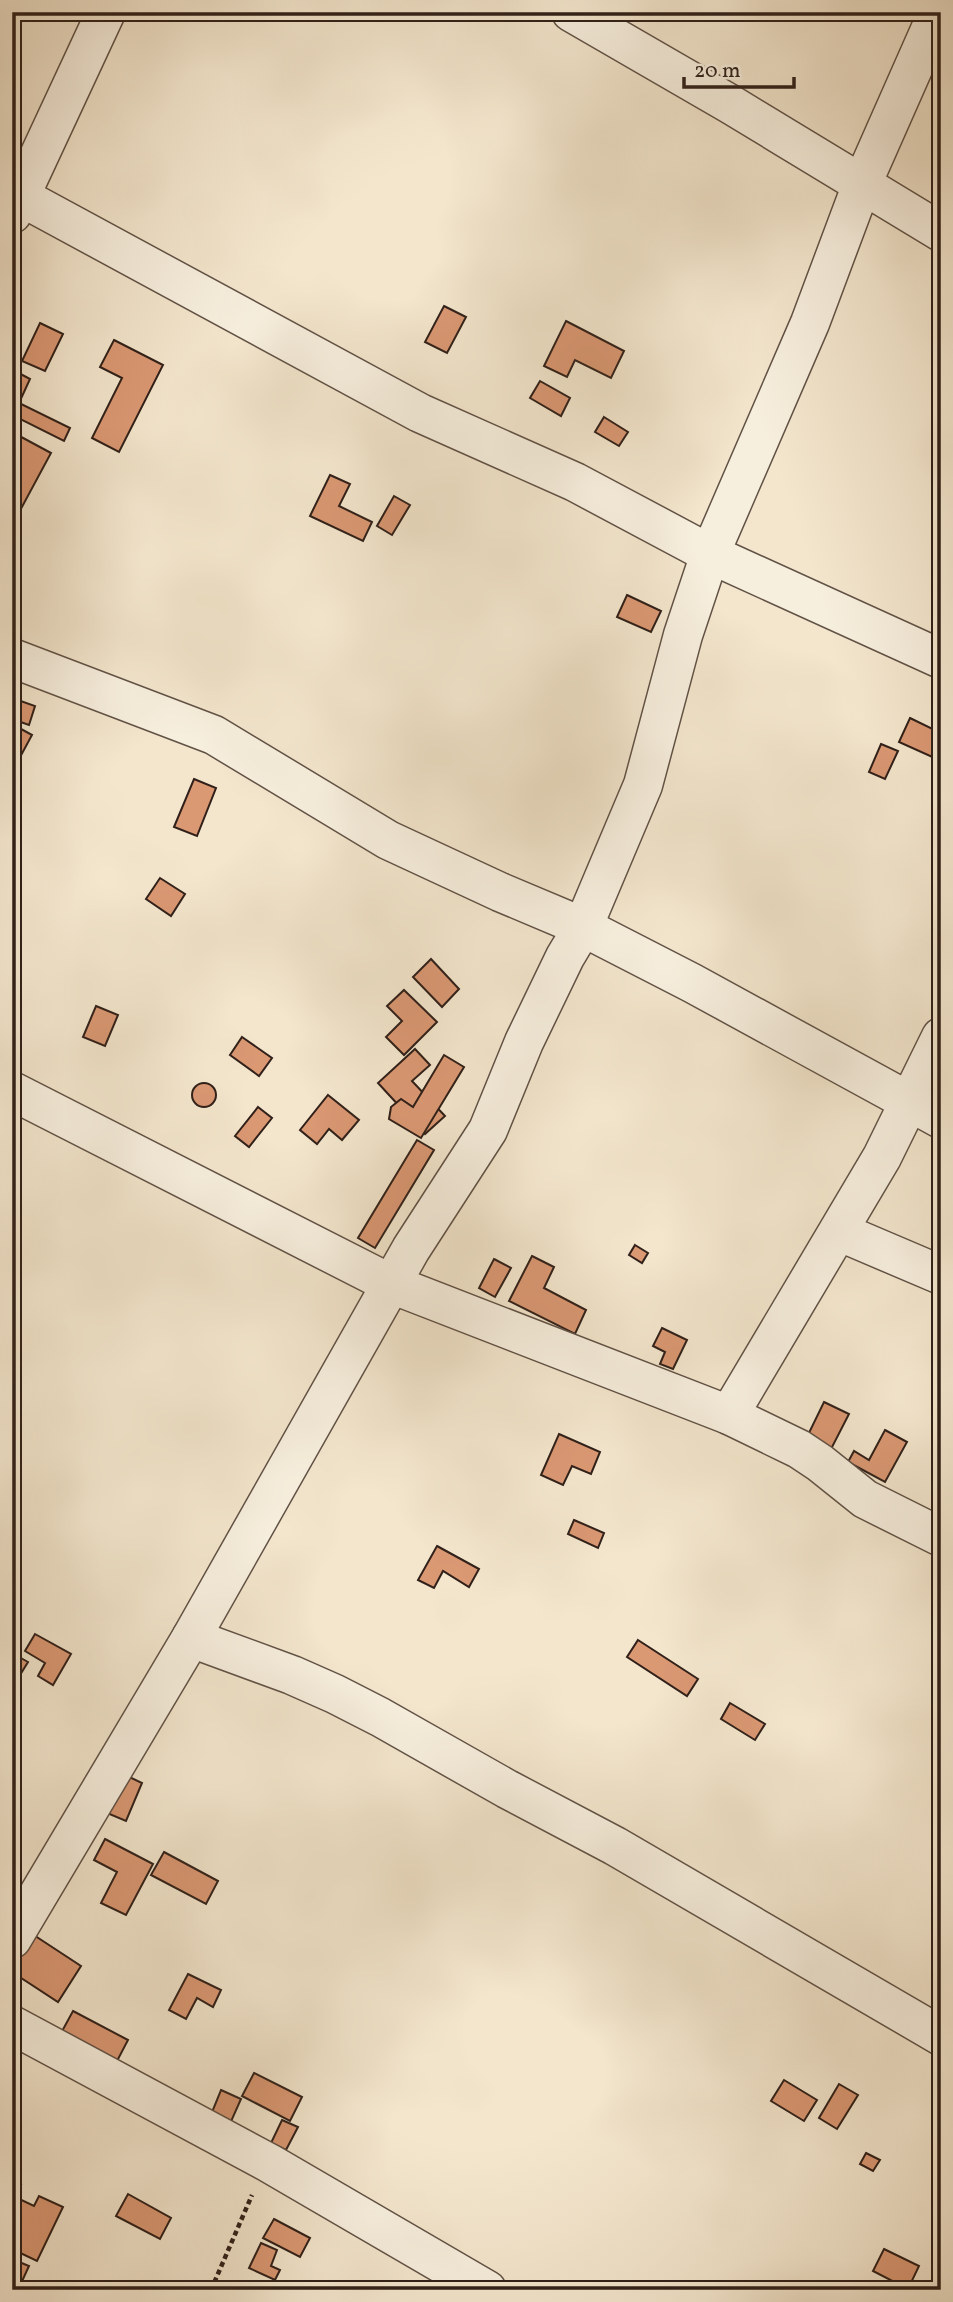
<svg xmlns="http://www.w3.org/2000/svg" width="953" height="2302" font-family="Vollkorn,serif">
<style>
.building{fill:#da9873;stroke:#302019;stroke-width:2}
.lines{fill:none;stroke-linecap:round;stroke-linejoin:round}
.minor-casing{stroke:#615246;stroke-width:41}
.path{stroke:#302019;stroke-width:4.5;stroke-dasharray:5 3.5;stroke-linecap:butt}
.minor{stroke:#f7efde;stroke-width:38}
</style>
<rect width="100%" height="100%" fill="#f3e6cd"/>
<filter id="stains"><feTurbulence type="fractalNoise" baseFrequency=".00286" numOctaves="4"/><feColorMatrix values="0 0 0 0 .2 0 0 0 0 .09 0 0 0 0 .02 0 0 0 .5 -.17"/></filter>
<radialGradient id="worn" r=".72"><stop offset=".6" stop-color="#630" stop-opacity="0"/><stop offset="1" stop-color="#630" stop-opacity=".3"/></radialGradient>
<g class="building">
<path d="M 444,306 L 466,317 L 447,353 L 425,342 Z"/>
<path d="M 566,321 L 624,351 L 611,378 L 575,360 L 567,377 L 544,366 Z"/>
<path d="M 40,323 L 63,334 L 45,371 L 22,361 Z"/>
<path d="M 114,340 L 163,365 L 119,452 L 92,438 L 122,378 L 100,367 Z"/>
<path d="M 15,371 L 30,379 L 19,403 L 70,428 L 64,441 L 12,415 L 12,377 Z"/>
<path d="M 540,381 L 570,398 L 561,416 L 530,398 Z"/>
<path d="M 604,417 L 628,432 L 619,446 L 595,432 Z"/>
<path d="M 12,432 L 51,453 L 16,518 L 12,516 L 12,470 L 15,466 L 12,464 Z"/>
<path d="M 330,475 L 350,484 L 339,506 L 372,522 L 363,541 L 310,516 Z"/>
<path d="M 394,496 L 410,505 L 392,535 L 377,526 Z"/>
<path d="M 627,595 L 661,611 L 651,632 L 617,617 Z"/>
<path d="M 15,699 L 35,706 L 29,725 L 12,719 Z"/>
<path d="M 910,718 L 941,733 L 939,760 L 899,742 Z"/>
<path d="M 12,724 L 32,735 L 12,772 Z"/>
<path d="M 881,744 L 898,751 L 885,779 L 869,772 Z"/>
<path d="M 194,779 L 216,788 L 197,836 L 174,827 Z"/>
<path d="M 160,878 L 185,894 L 171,916 L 146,899 Z"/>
<path d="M 431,959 L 459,989 L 442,1007 L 413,977 Z"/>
<path d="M 404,990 L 437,1022 L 404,1055 L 386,1037 L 402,1021 L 387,1006 Z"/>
<path d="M 96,1006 L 118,1015 L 105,1046 L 83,1037 Z"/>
<path d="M 242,1037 L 272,1058 L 259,1076 L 230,1055 Z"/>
<path d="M 415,1049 L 430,1065 L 412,1081 L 445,1116 L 425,1134 L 378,1083 Z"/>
<path d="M 444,1055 L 464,1067 L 421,1138 L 389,1119 L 391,1107 L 401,1099 L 413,1107 Z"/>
<circle cx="204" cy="1095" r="12"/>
<path d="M 328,1095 L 359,1120 L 342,1140 L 329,1129 L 317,1144 L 300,1130 Z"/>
<path d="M 258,1107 L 272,1118 L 249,1147 L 235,1136 Z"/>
<path d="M 417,1140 L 434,1150 L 375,1248 L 358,1238 Z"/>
<path d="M 635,1245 L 648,1253 L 642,1263 L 629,1255 Z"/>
<path d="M 532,1256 L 554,1267 L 544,1288 L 586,1310 L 575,1334 L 509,1301 Z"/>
<path d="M 494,1259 L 511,1268 L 495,1297 L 479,1288 Z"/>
<path d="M 662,1328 L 687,1340 L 673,1369 L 660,1364 L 665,1352 L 653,1346 Z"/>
<path d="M 824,1402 L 849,1414 L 829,1453 L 805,1441 Z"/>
<path d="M 885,1430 L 907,1442 L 885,1482 L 848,1462 L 854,1451 L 869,1460 Z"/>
<path d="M 559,1434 L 600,1452 L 591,1474 L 572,1466 L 563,1485 L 541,1475 Z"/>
<path d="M 574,1520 L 604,1533 L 598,1548 L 568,1534 Z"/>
<path d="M 437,1546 L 479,1569 L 469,1587 L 443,1571 L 434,1588 L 418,1580 Z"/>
<path d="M 35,1634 L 71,1654 L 53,1685 L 38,1676 L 45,1663 L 25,1651 Z"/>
<path d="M 638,1640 L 698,1679 L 687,1696 L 627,1657 Z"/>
<path d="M 12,1653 L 28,1662 L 12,1688 Z"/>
<path d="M 730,1703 L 765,1724 L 755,1740 L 721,1719 Z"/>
<path d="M 123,1774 L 142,1783 L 126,1821 L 107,1813 Z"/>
<path d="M 105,1839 L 153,1864 L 126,1915 L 101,1903 L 117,1872 L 94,1860 Z"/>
<path d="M 164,1852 L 218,1881 L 206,1904 L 151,1875 Z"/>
<path d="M 20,1926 L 81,1966 L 58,2002 L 12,1972 L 12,1939 Z"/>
<path d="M 188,1974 L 221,1990 L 213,2007 L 197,1998 L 186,2019 L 169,2010 Z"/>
<path d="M 73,2011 L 128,2040 L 116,2063 L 61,2033 Z"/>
<path d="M 254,2073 L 302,2097 L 290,2121 L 242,2096 Z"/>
<path d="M 784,2080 L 817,2100 L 804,2121 L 771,2101 Z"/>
<path d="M 839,2084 L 858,2095 L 837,2129 L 819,2118 Z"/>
<path d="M 221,2090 L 241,2099 L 229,2126 L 210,2117 Z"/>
<path d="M 282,2120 L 298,2127 L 286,2150 L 271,2143 Z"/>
<path d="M 866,2153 L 880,2160 L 873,2171 L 860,2164 Z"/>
<path d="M 12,2181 L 21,2185 L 15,2197 L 34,2206 L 39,2196 L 63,2207 L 37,2261 L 12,2249 Z"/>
<path d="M 128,2194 L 171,2218 L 160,2239 L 116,2216 Z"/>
<path d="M 274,2219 L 310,2238 L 300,2257 L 263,2238 Z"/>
<path d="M 261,2243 L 277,2250 L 271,2266 L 280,2270 L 275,2280 L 249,2268 Z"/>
<path d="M 884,2249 L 919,2266 L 908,2289 L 873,2271 Z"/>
<path d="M 12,2259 L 29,2266 L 18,2290 L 12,2290 Z"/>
</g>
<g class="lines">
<g class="minor-casing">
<g id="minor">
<path d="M 571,12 L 730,104 L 941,232"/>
<path d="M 12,192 L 420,413 L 575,482 L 710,554 L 941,659"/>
<path d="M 12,214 L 106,12"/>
<path d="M 12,658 L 214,735 L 388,840 L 500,892 L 583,927 L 692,983 L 941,1119"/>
<path d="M 12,1091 L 391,1284 L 729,1415 L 799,1449 L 820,1463 L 865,1499 L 941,1537"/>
<path d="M 840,1232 L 941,1275"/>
<path d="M 729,1415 L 882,1157 L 941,1037"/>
<path d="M 191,1638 L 292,1675 L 335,1694 L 380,1717 L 507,1789 L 615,1846 L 941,2036"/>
<path d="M 12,1939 L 191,1638 L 411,1249 L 488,1130 L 524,1042 L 565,957 L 583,927 L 643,785 L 683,635 L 710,554 L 810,323 L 862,184 L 938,12"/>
<path d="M 12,2025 L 269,2163 L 487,2290"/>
</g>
</g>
<path class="path" d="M 211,2290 L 252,2195"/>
<use href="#minor" class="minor"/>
</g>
<rect width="953" height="2302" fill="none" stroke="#f3e6cd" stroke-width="42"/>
<rect x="14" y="14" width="925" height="2274" fill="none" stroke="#302019" stroke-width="3.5"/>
<rect x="21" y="21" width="911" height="2260" fill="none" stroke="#302019" stroke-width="2"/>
<path d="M684 77v10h110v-10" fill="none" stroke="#302019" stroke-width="3.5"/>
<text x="694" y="77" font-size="21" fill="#302019" stroke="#f7efde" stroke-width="5" paint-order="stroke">20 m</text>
<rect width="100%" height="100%" filter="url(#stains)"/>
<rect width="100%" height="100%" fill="url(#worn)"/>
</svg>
